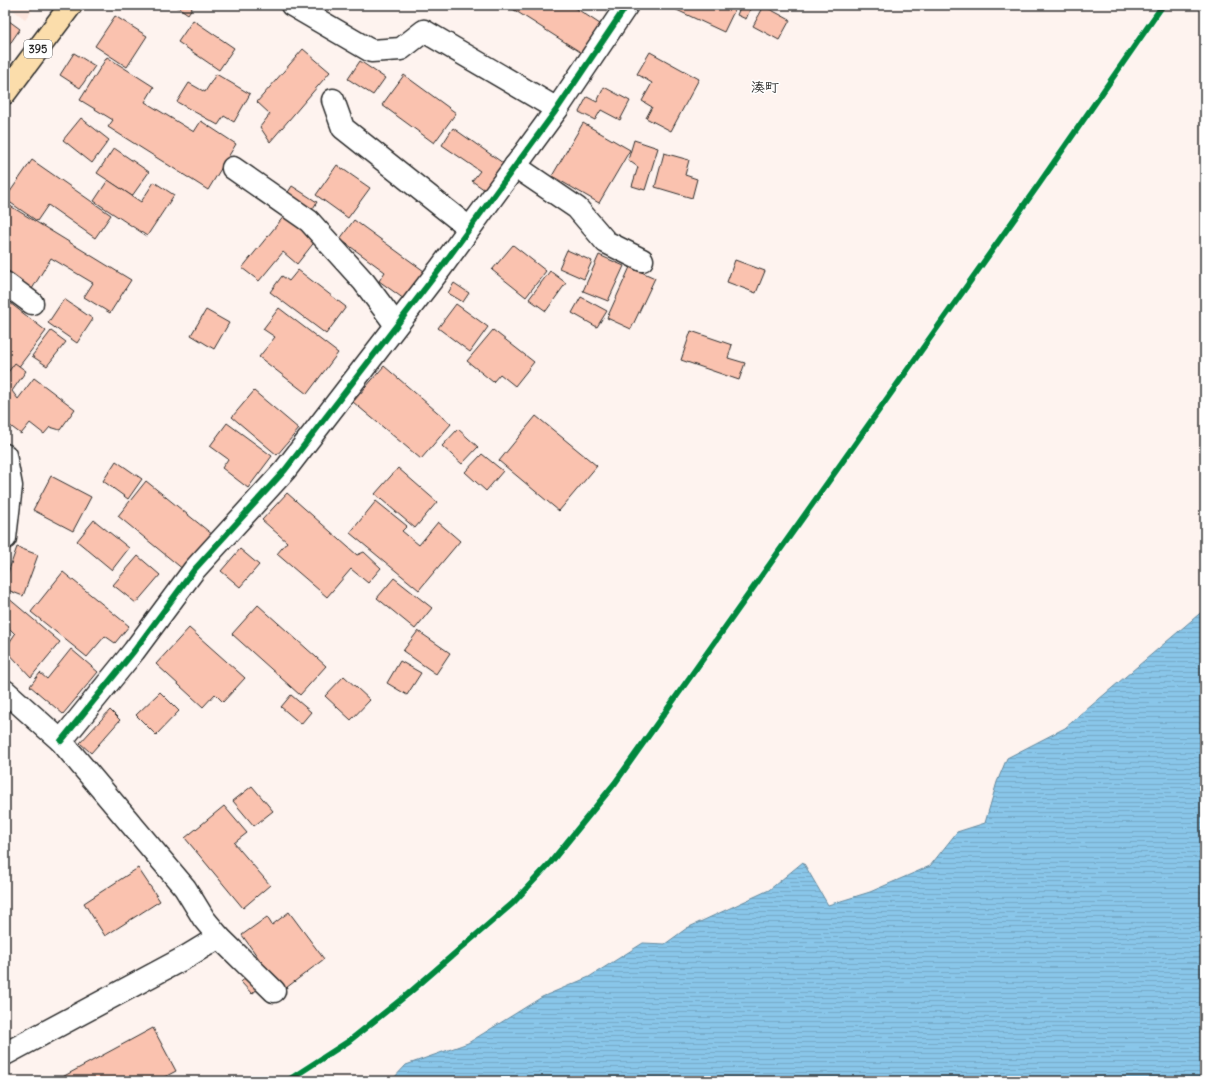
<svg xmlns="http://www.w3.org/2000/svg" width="1210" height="1086" font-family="Delius,'Klee One',sans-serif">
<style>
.built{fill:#fde4dc}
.water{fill:url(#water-rules);stroke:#63889d}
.building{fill:#fac2af;stroke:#2b2b2b}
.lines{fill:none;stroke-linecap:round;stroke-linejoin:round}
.minor-casing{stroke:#2b2b2b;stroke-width:25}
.highway-casing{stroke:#2b2b2b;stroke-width:25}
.minor{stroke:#fff;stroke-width:22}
.highway{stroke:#fbddab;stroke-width:22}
.cycleway-casing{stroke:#fff;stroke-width:8}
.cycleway{stroke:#00873e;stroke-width:6}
.labels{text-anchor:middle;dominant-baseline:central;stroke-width:3;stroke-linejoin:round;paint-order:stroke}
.shield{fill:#fff;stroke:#6b6b6b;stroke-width:1}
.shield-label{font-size:11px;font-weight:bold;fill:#2b2b2b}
.quarter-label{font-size:14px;font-weight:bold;fill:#2b2b2b;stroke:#fff}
</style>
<defs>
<pattern id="water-rules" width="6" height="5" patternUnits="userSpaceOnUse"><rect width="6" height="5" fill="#89c6e9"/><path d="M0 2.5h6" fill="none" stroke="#76aac8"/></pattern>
</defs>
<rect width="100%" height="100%" fill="#fef3ef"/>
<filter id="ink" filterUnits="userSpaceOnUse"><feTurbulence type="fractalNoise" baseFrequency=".025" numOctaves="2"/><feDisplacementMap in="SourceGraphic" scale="8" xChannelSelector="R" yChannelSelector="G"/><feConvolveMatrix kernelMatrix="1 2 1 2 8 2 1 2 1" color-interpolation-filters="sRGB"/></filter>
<g filter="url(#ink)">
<path class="built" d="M 6,5 L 36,5 L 25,19 Z"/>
<path class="water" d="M 1205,609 L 1205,1081 L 391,1081 L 406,1065 L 468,1043 L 542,997 L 589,977 L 643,943 L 665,944 L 687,928 L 769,890 L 803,862 L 828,905 L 870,892 L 930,866 L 957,832 L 985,823 L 997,782 L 1007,758 L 1065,728 Z"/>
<g class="building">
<path d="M 175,5 L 194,5 L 188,14 Z"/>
<path d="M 509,5 L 571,5 L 603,26 L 585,55 L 508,6 Z"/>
<path d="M 666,5 L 737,5 L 724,32 Z"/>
<path d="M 741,5 L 752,5 L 746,19 L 737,15 Z"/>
<path d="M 764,6 L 790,20 L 779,40 L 753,26 Z"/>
<path d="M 115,16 L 147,36 L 127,67 L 95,46 Z"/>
<path d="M 5,18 L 20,29 L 5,51 Z"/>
<path d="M 193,20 L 234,48 L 219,70 L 178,42 Z"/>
<path d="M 303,49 L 330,72 L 270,142 L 260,127 L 270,114 L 257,102 Z"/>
<path d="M 650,52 L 699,79 L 671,131 L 646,118 L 652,107 L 642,101 L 652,83 L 637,74 Z"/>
<path d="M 74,53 L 95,66 L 80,88 L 60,75 Z"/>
<path d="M 107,57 L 154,87 L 145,102 L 194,132 L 201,121 L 236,144 L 208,190 L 108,127 L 113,120 L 80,100 Z"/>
<path d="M 360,61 L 385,78 L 373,95 L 348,79 Z"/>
<path d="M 216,74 L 250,94 L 234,122 L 224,116 L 218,125 L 177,102 L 189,83 L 205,92 Z"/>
<path d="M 404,75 L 456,113 L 434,143 L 382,105 Z"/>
<path d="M 604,87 L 630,101 L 620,120 L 601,110 L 595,120 L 579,112 L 587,97 L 597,102 Z"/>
<path d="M 81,118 L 109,140 L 92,163 L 63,140 Z"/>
<path d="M 583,123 L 630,150 L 599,203 L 552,176 Z"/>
<path d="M 453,128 L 503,163 L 485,190 L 472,181 L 480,171 L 442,145 Z"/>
<path d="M 634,140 L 658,148 L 645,190 L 632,186 L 638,167 L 628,160 Z"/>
<path d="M 114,148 L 149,172 L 132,196 L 97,173 Z"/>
<path d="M 664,153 L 689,160 L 685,175 L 697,179 L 692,198 L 655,187 Z"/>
<path d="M 32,160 L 111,215 L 95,238 L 48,205 L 37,221 L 5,199 Z"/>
<path d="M 337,165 L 370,188 L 348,218 L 316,195 Z"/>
<path d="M 108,180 L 141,202 L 154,182 L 174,195 L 147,236 L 94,201 Z"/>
<path d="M 292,186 L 317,202 L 310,213 L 285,197 Z"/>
<path d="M 7,204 L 131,280 L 110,313 L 84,297 L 93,283 L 51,258 L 32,289 L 5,272 L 5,208 Z"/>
<path d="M 285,215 L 316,240 L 297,264 L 283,252 L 259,281 L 242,268 Z"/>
<path d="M 354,220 L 424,271 L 404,299 L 379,281 L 385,272 L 340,239 Z"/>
<path d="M 513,245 L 546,271 L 526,297 L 492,270 Z"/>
<path d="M 567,250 L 592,261 L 584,279 L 559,268 Z"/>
<path d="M 599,255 L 624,266 L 608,301 L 583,291 Z"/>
<path d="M 735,260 L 765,271 L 756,293 L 727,282 Z"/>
<path d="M 630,267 L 655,278 L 631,329 L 607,318 Z"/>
<path d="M 298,270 L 346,307 L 326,334 L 270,292 L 282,276 L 289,281 Z"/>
<path d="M 550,271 L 566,283 L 546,311 L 529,299 Z"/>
<path d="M 454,283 L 469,293 L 463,302 L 448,293 Z"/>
<path d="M 581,297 L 607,311 L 597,327 L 572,313 Z"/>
<path d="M 5,299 L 46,331 L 8,381 L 5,379 Z"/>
<path d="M 64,299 L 93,319 L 77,343 L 48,323 Z"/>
<path d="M 456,304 L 488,327 L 470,352 L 438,328 Z"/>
<path d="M 279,308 L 338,353 L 307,394 L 259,357 L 275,337 L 263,329 Z"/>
<path d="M 206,310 L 229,323 L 214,349 L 191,335 Z"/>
<path d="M 493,330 L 534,362 L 515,386 L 500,374 L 493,382 L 467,361 Z"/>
<path d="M 51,331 L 66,342 L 47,366 L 32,356 Z"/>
<path d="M 691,331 L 732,345 L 728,358 L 745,363 L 739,380 L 681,360 Z"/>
<path d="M 15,363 L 26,371 L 12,391 L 18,399 L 34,378 L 75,409 L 60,430 L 50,427 L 44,434 L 30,423 L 21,434 L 5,422 L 5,376 Z"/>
<path d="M 384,366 L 451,424 L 421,459 L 353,402 Z"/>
<path d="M 254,391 L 299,429 L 277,455 L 232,417 Z"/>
<path d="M 536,416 L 597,466 L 559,511 L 499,461 Z"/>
<path d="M 227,423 L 272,456 L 248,488 L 222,468 L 228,459 L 210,446 Z"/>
<path d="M 458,429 L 478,447 L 462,464 L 442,446 Z"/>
<path d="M 482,454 L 503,471 L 486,491 L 465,472 Z"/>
<path d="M 116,461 L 142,479 L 128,499 L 103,481 Z"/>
<path d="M 398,468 L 437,502 L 415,528 L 375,494 Z"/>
<path d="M 51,476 L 91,497 L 73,531 L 33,510 Z"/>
<path d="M 146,481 L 213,535 L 184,570 L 118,516 Z"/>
<path d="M 287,493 L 357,555 L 364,552 L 381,568 L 368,583 L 351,569 L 327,597 L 277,554 L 287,542 L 262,520 Z"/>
<path d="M 376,501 L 407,526 L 402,531 L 419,545 L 438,522 L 460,541 L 419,590 L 350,533 Z"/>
<path d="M 94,520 L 129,548 L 112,570 L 77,541 Z"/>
<path d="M 17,547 L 38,555 L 23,596 L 5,589 L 5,581 Z"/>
<path d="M 240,549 L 259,565 L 240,587 L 221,571 Z"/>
<path d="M 138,556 L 160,575 L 136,603 L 113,585 Z"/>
<path d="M 63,572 L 129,626 L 115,643 L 105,636 L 87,657 L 31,612 Z"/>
<path d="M 394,578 L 432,608 L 415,629 L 377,598 Z"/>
<path d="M 7,597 L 60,642 L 31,677 L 5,649 L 15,634 L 5,624 L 5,607 Z"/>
<path d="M 258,605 L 326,666 L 300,695 L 232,634 Z"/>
<path d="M 189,628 L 245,678 L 223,702 L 215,694 L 203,707 L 156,664 Z"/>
<path d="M 418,631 L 450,653 L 436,674 L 403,651 Z"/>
<path d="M 71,649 L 98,672 L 63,714 L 30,686 L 40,673 L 47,679 Z"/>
<path d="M 400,661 L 421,673 L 407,695 L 387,683 Z"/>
<path d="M 344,676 L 370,700 L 351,720 L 325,696 Z"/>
<path d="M 160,692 L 179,711 L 156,735 L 136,715 Z"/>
<path d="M 291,695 L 311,712 L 301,724 L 281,707 Z"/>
<path d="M 110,710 L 120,720 L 91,753 L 80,743 Z"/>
<path d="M 252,786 L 273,811 L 254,826 L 233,801 Z"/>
<path d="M 224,806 L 247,833 L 234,843 L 270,885 L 243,908 L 185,838 Z"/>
<path d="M 138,868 L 160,901 L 105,936 L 84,903 Z"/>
<path d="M 289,912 L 324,959 L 282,991 L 242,935 L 267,917 L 272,925 Z"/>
<path d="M 251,973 L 262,985 L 252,994 L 241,982 Z"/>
<path d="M 153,1028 L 176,1071 L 157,1081 L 55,1081 Z"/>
</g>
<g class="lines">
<g class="minor-casing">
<g id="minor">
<path d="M 292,5 L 371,51 L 401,49 L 424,31 L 557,109"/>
<path d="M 333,100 L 343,128 L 469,228"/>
<path d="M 515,166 L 577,208 L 606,242 L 642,260"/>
<path d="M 233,168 L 309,221 L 364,282 L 396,325"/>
<path d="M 5,283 L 32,303"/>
<path d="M 5,455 L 11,486 L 5,538"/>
<path d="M 5,691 L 61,741 L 185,888 L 204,919 L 219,937 L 274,991"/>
<path d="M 61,741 L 134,651 L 194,570 L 285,470 L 440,269 L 557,109 L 627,5"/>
<path d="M 5,1054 L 186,957 L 219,937"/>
</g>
</g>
<g class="highway-casing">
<path id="highway" d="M 5,93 L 71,5"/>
</g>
<use href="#minor" class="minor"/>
<use href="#highway" class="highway"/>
<g class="cycleway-casing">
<g id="cycleway">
<path d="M 61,741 L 134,651 L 194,570 L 285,470 L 440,269 L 557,109 L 627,5"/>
<path d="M 287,1081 L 349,1041 L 408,994 L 513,903 L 551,862 L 615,783 L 1039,184 L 1163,5"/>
</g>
</g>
<use href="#cycleway" class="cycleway"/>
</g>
</g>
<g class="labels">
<rect class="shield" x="24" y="40" width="28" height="18" rx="3"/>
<g class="shield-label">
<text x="38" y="49">395</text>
</g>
<g class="quarter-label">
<text x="765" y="87">湊町</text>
</g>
</g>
<rect width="1210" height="1086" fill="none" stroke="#fff" stroke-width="20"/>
<rect x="10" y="10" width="1190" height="1066" fill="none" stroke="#2b2b2b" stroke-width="1.5" filter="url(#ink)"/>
</svg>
